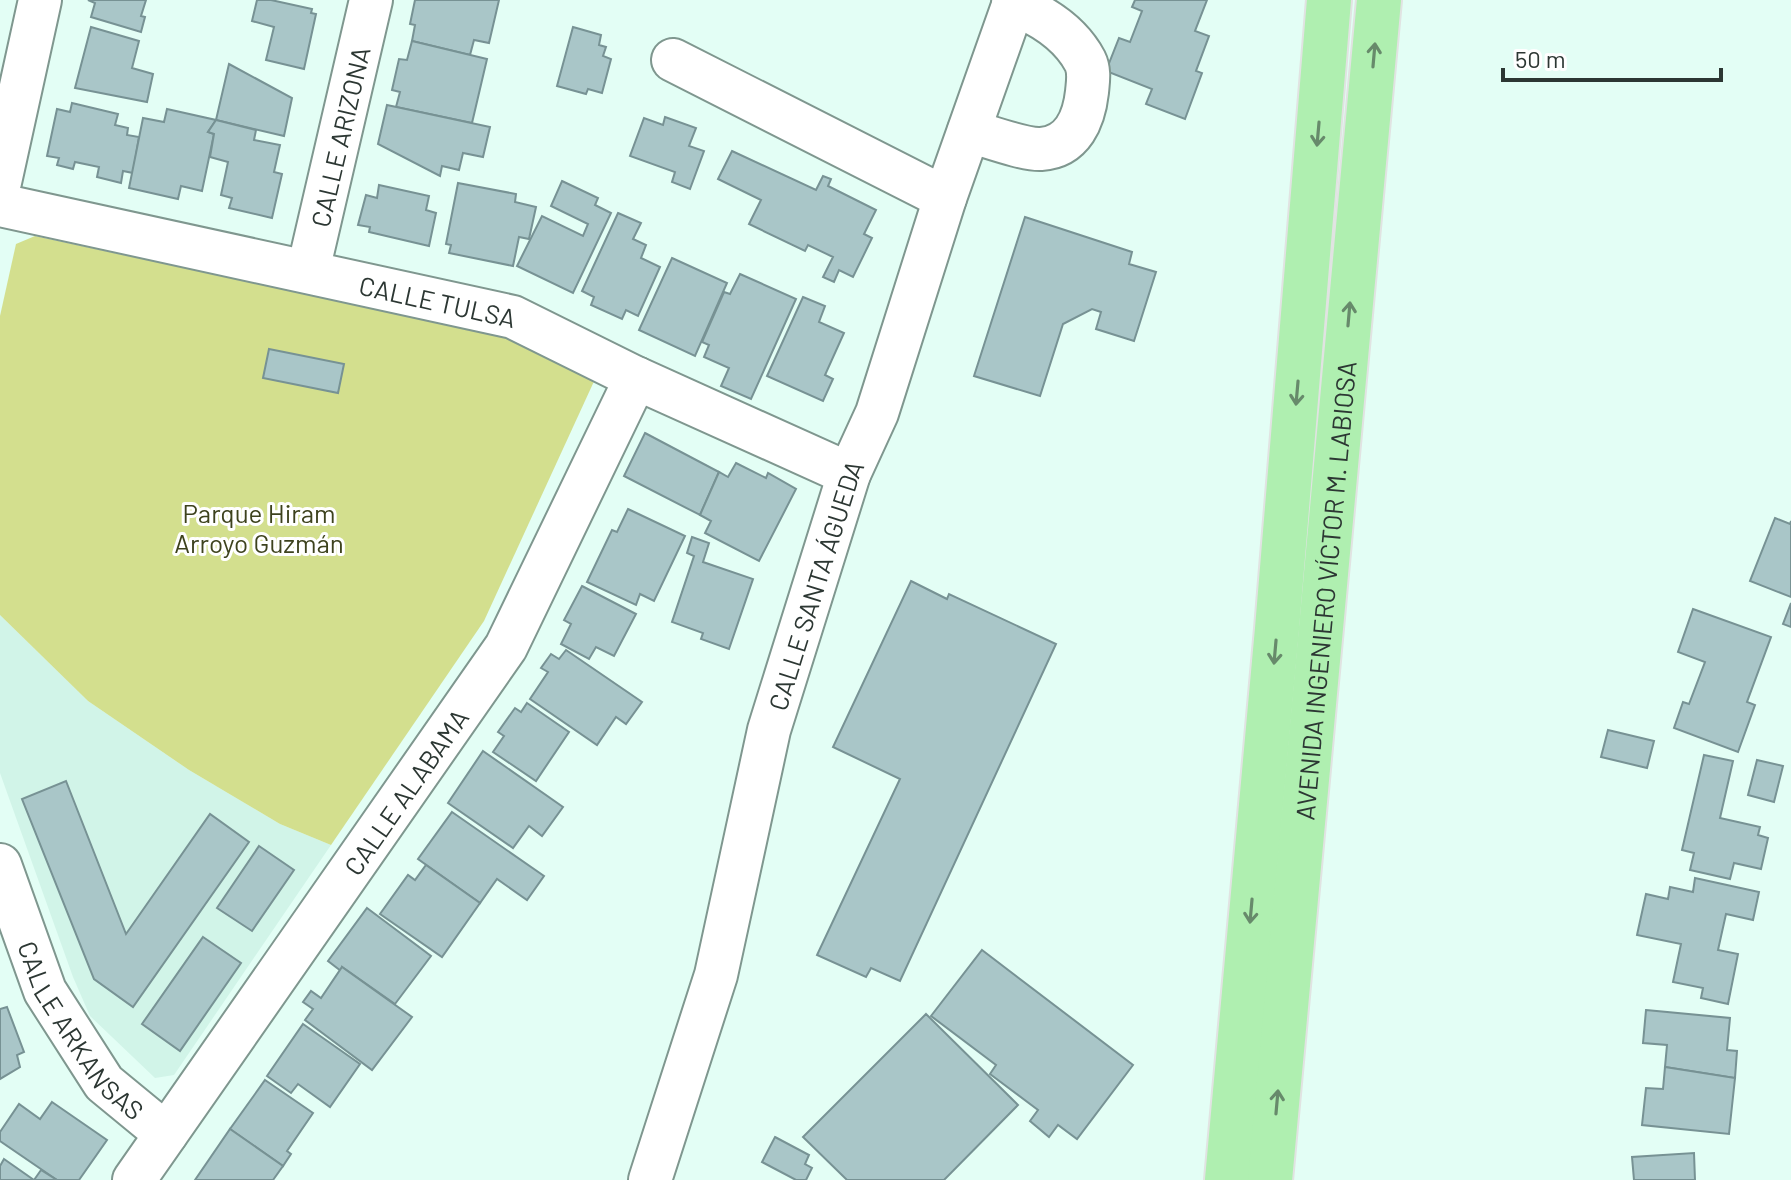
<svg xmlns="http://www.w3.org/2000/svg" width="1791" height="1180" font-family="Barlow,sans-serif">
<style>
.built{fill:#d1f4e8}
.green{fill:#d3df8e}
.building{fill:#a9c6c8;stroke:#779294;stroke-width:2}
.lines{fill:none;stroke-linecap:round;stroke-linejoin:round}
.minor-casing{stroke:#7f978f;stroke-width:46}
.major-casing{stroke:#e1e3e2;stroke-width:48}
.minor{stroke:#fff;stroke-width:42}
.major{stroke:#afefb0;stroke-width:44}
.oneway{stroke:#678a6b}
.labels{text-anchor:middle;dominant-baseline:central;stroke-width:6;stroke-linejoin:round;paint-order:stroke}
.street-label{font-size:26px;fill:#2c3733;stroke:#fff}
.park-label{font-size:26px;fill:#3d421d;stroke:#fff}
</style>
<rect width="100%" height="100%" fill="#e3fef5"/>
<path class="built" d="M 0,615 L 88,701 L 189,770 L 280,824 L 331,845 L 174,1075 L 155,1078 L 90,1016 L 73,977 L 0,773 Z"/>
<path class="green" d="M 35,236 L 526,341 L 596,377 L 484,621 L 331,845 L 280,824 L 189,770 L 88,701 L 0,615 L 0,316 L 16,244 Z"/>
<g class="building">
<path d="M 88,0 L 146,0 L 141,16 L 145,17 L 141,32 L 91,17 L 95,3 Z"/>
<path d="M 257,0 L 271,0 L 312,9 L 311,13 L 316,14 L 304,69 L 266,60 L 274,27 L 252,21 Z"/>
<path d="M 415,0 L 499,0 L 489,43 L 474,40 L 470,55 L 412,41 L 415,25 L 410,24 Z"/>
<path d="M 1135,0 L 1207,0 L 1195,31 L 1209,36 L 1196,71 L 1202,73 L 1185,119 L 1146,104 L 1152,89 L 1106,71 L 1119,38 L 1130,42 L 1142,11 L 1132,7 Z"/>
<path d="M 91,27 L 139,41 L 132,68 L 153,74 L 147,102 L 75,88 Z"/>
<path d="M 573,27 L 601,35 L 599,45 L 606,47 L 603,56 L 611,59 L 602,93 L 588,89 L 586,94 L 557,86 Z"/>
<path d="M 412,41 L 487,59 L 472,123 L 396,107 L 400,92 L 392,90 L 399,59 L 407,60 Z"/>
<path d="M 229,64 L 292,98 L 284,136 L 216,120 Z"/>
<path d="M 72,103 L 118,114 L 115,125 L 128,128 L 127,135 L 139,137 L 133,173 L 123,171 L 121,183 L 97,177 L 99,167 L 75,162 L 73,169 L 57,165 L 59,158 L 47,156 L 57,109 L 70,112 Z"/>
<path d="M 387,105 L 490,127 L 483,157 L 463,153 L 459,170 L 442,166 L 440,176 L 378,144 Z"/>
<path d="M 167,109 L 216,120 L 208,132 L 214,134 L 202,191 L 181,186 L 178,199 L 129,188 L 143,118 L 164,122 Z"/>
<path d="M 665,117 L 696,128 L 689,146 L 704,151 L 690,189 L 672,182 L 675,172 L 630,156 L 644,118 L 663,125 Z"/>
<path d="M 216,120 L 256,130 L 254,140 L 280,145 L 274,172 L 282,174 L 272,218 L 229,208 L 232,198 L 221,195 L 228,162 L 210,157 L 214,134 L 208,132 Z"/>
<path d="M 732,151 L 816,190 L 823,176 L 831,179 L 828,186 L 876,210 L 864,234 L 872,238 L 853,277 L 839,270 L 834,282 L 823,277 L 833,257 L 808,245 L 805,251 L 749,224 L 761,200 L 718,179 Z"/>
<path d="M 562,181 L 598,198 L 595,205 L 611,213 L 573,293 L 517,266 L 542,216 L 583,236 L 588,224 L 551,206 Z"/>
<path d="M 458,183 L 516,194 L 515,202 L 536,207 L 529,239 L 519,237 L 513,266 L 449,253 L 451,245 L 446,244 Z"/>
<path d="M 379,185 L 429,196 L 426,210 L 436,213 L 429,246 L 369,232 L 370,227 L 358,225 L 366,195 L 377,198 Z"/>
<path d="M 618,213 L 641,223 L 633,239 L 646,245 L 641,258 L 660,267 L 638,316 L 626,310 L 622,319 L 591,305 L 594,297 L 582,291 Z"/>
<path d="M 1025,217 L 1132,252 L 1129,264 L 1156,272 L 1134,341 L 1096,329 L 1101,312 L 1092,309 L 1063,324 L 1040,396 L 974,376 Z"/>
<path d="M 672,258 L 727,283 L 695,356 L 639,330 Z"/>
<path d="M 740,274 L 796,299 L 751,399 L 721,386 L 729,368 L 704,357 L 709,345 L 702,342 L 724,292 L 730,294 Z"/>
<path d="M 803,297 L 825,306 L 819,322 L 844,333 L 825,375 L 833,379 L 823,401 L 767,376 Z"/>
<path d="M 269,349 L 344,364 L 338,393 L 263,378 Z"/>
<path d="M 645,433 L 719,472 L 700,515 L 624,476 Z"/>
<path d="M 736,463 L 766,478 L 768,473 L 796,489 L 759,561 L 705,533 L 711,521 L 700,515 L 719,472 L 728,477 Z"/>
<path d="M 628,509 L 685,536 L 654,601 L 640,594 L 636,605 L 587,582 L 612,530 L 617,532 Z"/>
<path d="M 1775,518 L 1790,524 L 1791,521 L 1791,597 L 1750,581 Z"/>
<path d="M 692,537 L 709,543 L 703,562 L 753,579 L 729,649 L 701,639 L 703,633 L 672,622 L 694,556 L 687,553 Z"/>
<path d="M 911,581 L 947,599 L 949,594 L 1056,644 L 900,981 L 871,968 L 866,977 L 817,955 L 900,779 L 833,747 Z"/>
<path d="M 582,586 L 636,614 L 614,656 L 596,647 L 589,659 L 561,644 L 571,624 L 564,620 Z"/>
<path d="M 1791,603 L 1791,627 L 1783,624 Z"/>
<path d="M 1693,609 L 1771,637 L 1747,702 L 1755,705 L 1738,752 L 1674,728 L 1683,702 L 1689,704 L 1705,662 L 1678,652 Z"/>
<path d="M 566,650 L 642,702 L 626,724 L 616,717 L 597,745 L 530,699 L 548,672 L 541,668 L 551,654 L 559,659 Z"/>
<path d="M 527,703 L 569,732 L 536,781 L 493,752 L 504,736 L 498,732 L 515,708 L 521,712 Z"/>
<path d="M 1608,730 L 1654,741 L 1647,768 L 1601,757 Z"/>
<path d="M 483,751 L 563,807 L 542,836 L 529,826 L 513,848 L 448,803 Z"/>
<path d="M 1704,755 L 1733,761 L 1720,818 L 1760,827 L 1758,835 L 1768,838 L 1761,869 L 1734,863 L 1730,879 L 1690,870 L 1694,853 L 1682,850 Z"/>
<path d="M 1757,760 L 1783,766 L 1774,802 L 1748,795 Z"/>
<path d="M 66,781 L 126,934 L 210,814 L 249,842 L 133,1007 L 94,979 L 22,799 Z"/>
<path d="M 452,812 L 544,876 L 527,900 L 497,879 L 480,903 L 418,859 Z"/>
<path d="M 259,846 L 294,870 L 252,931 L 217,908 Z"/>
<path d="M 426,865 L 480,903 L 442,957 L 380,914 L 408,875 L 415,880 Z"/>
<path d="M 1695,878 L 1759,892 L 1753,920 L 1726,914 L 1718,950 L 1738,954 L 1728,1004 L 1701,998 L 1703,988 L 1673,982 L 1681,944 L 1637,935 L 1646,894 L 1668,899 L 1670,887 L 1693,892 Z"/>
<path d="M 367,908 L 431,956 L 395,1004 L 342,967 L 341,971 L 328,961 Z"/>
<path d="M 203,937 L 241,963 L 180,1051 L 142,1024 Z"/>
<path d="M 982,950 L 1133,1065 L 1077,1139 L 1058,1125 L 1049,1137 L 1030,1121 L 1038,1110 L 990,1074 L 996,1065 L 931,1016 Z"/>
<path d="M 342,967 L 412,1017 L 372,1070 L 305,1020 L 313,1009 L 303,1002 L 311,991 L 321,998 Z"/>
<path d="M 7,1007 L 24,1052 L 17,1055 L 20,1067 L 0,1079 L 0,1009 Z"/>
<path d="M 1646,1010 L 1730,1018 L 1727,1050 L 1737,1051 L 1735,1078 L 1665,1067 L 1667,1045 L 1643,1043 Z"/>
<path d="M 926,1014 L 1018,1105 L 944,1180 L 847,1180 L 803,1137 Z"/>
<path d="M 303,1024 L 360,1064 L 330,1107 L 298,1084 L 291,1093 L 267,1076 Z"/>
<path d="M 1665,1067 L 1735,1078 L 1729,1134 L 1642,1125 L 1646,1088 L 1663,1089 Z"/>
<path d="M 265,1080 L 313,1113 L 287,1151 L 291,1154 L 283,1166 L 230,1129 Z"/>
<path d="M 52,1102 L 107,1140 L 79,1180 L 57,1180 L 0,1141 L 0,1132 L 19,1104 L 40,1119 Z"/>
<path d="M 230,1129 L 283,1166 L 273,1180 L 195,1180 Z"/>
<path d="M 775,1137 L 809,1155 L 805,1164 L 812,1168 L 806,1180 L 796,1180 L 762,1162 Z"/>
<path d="M 1694,1153 L 1695,1180 L 1634,1180 L 1632,1157 Z"/>
<path d="M 4,1159 L 34,1180 L 41,1170 L 57,1180 L 0,1180 L 0,1166 Z"/>
</g>
<g class="lines">
<g class="minor-casing">
<g id="minor">
<path d="M 673,60 L 945,198"/>
<path d="M 969,131 C 987,136 1025,150 1041,149 C 1073,147 1084,119 1087,92 C 1088,81 1090,71 1085,61 C 1070,33 1041,15 1013,4"/>
<path d="M 0,182 L 40,0"/>
<path id="s1" d="M 0,205 L 513,317 L 636,378 L 849,474"/>
<path id="s2" d="M 308,271 L 371,0"/>
<path id="s3" d="M 0,865 L 45,991 L 104,1083 L 166,1134"/>
<path id="s4" d="M 134,1180 L 506,647 L 636,378"/>
<path id="s5" d="M 650,1180 L 716,975 L 769,730 L 849,474 L 877,413 L 945,198 L 1015,0"/>
</g>
</g>
<g class="major-casing">
<g id="major">
<path d="M 1227,1180 L 1277,629 L 1329,0"/>
<path id="s6" d="M 1270,1180 L 1379,0"/>
</g>
</g>
<use href="#minor" class="minor"/>
<use href="#major" class="major"/>
</g>
<defs><path id="oneway-shaft" d="M-6 0H5M1.5-3L5.5 0L1.5 3" fill="none" stroke-width="1.6" stroke-linecap="round" stroke-linejoin="round" transform="scale(2)"/></defs>
<g class="oneway">
<use href="#oneway-shaft" transform="translate(1374 55) rotate(-85)"/>
<use href="#oneway-shaft" transform="translate(1318 134) rotate(95)"/>
<use href="#oneway-shaft" transform="translate(1349 314) rotate(-85)"/>
<use href="#oneway-shaft" transform="translate(1297 393) rotate(95)"/>
<use href="#oneway-shaft" transform="translate(1275 652) rotate(95)"/>
<use href="#oneway-shaft" transform="translate(1251 911) rotate(95)"/>
<use href="#oneway-shaft" transform="translate(1277 1102) rotate(-85)"/>
</g>
<g class="labels">
<g class="street-label">
<text stroke="none"><textPath href="#s2" startOffset="138">CALLE ARIZONA</textPath></text>
<text stroke="none"><textPath href="#s1" startOffset="448">CALLE TULSA</textPath></text>
<text stroke="none"><textPath href="#s5" startOffset="618">CALLE SANTA ÁGUEDA</textPath></text>
<text stroke="none"><textPath href="#s6" startOffset="592">AVENIDA INGENIERO VÍCTOR M. LABIOSA</textPath></text>
<text stroke="none"><textPath href="#s4" startOffset="474">CALLE ALABAMA</textPath></text>
<text stroke="none"><textPath href="#s3" startOffset="186">CALLE ARKANSAS</textPath></text>
</g>
<g class="park-label">
<text x="259" y="512">Parque Hiram<tspan x="259" dy="30">Arroyo Guzmán</tspan></text>
</g>
</g>
<path d="M1503 68v12h218v-12" fill="none" stroke="#2c3733" stroke-width="4"/>
<text x="1515" y="68" font-size="24" fill="#2c3733" stroke="#ffffff" stroke-width="6" paint-order="stroke">50 m</text>
</svg>
